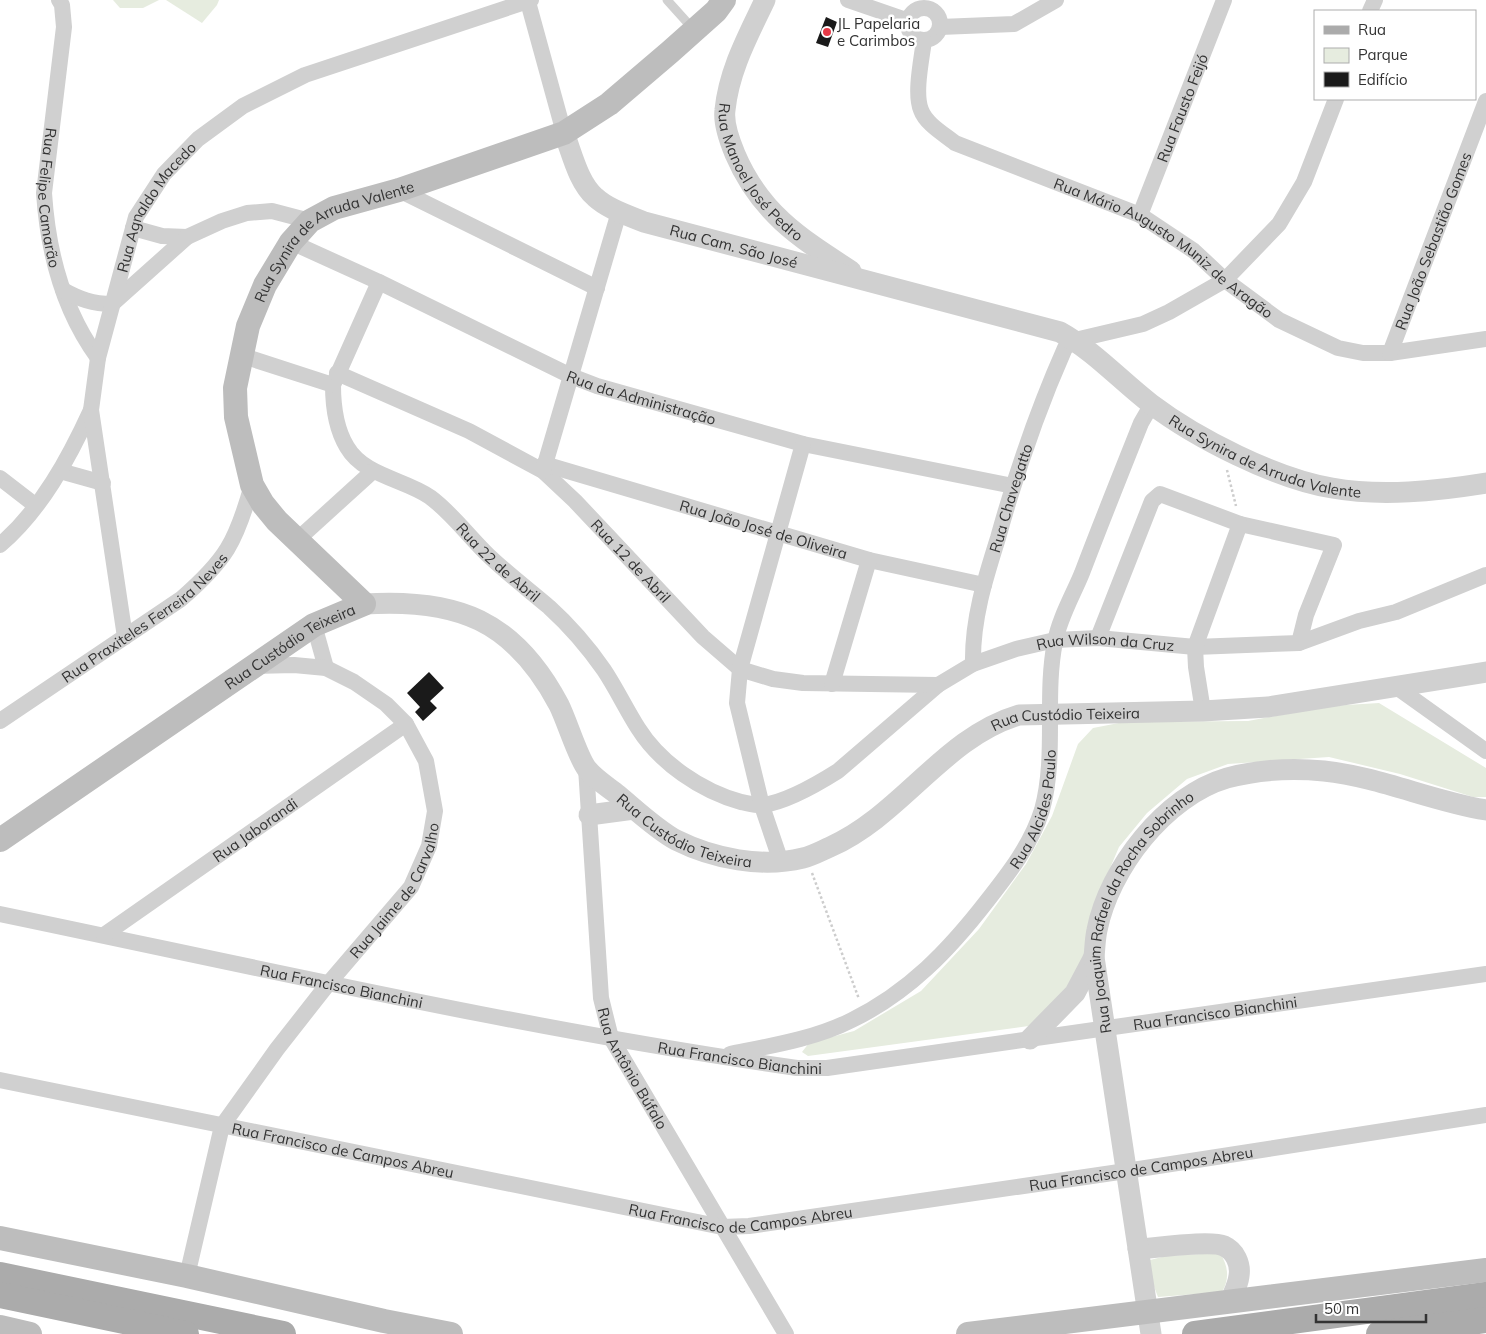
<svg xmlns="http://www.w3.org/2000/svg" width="1486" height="1334" font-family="Mulish,sans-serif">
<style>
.green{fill:#e6ecdf}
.building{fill:#1a1a1a}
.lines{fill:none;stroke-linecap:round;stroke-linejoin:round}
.path{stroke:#cdcdcd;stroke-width:2.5;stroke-dasharray:2.5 2.5;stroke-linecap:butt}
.service{stroke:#d0d0d0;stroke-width:9}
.minor{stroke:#d0d0d0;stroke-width:16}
.tertiary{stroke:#d0d0d0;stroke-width:21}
.secondary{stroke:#bdbdbd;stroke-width:24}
.primary{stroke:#ababab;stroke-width:26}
.poi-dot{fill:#e63946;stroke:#fff;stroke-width:2}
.labels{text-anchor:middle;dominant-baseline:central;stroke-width:5;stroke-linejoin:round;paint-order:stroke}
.poi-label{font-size:15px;fill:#333;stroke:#fff;text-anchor:start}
.street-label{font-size:15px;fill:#333;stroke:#fff}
</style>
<rect width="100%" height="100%" fill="#fff"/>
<g class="green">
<path d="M 113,0 L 159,0 L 143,8 L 120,8 Z"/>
<path d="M 166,0 L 219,0 L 217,5 L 202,23 Z"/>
<path d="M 1379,703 L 1486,768 L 1486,797 L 1473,797 L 1400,774 L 1329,757 L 1228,764 L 1187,779 L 1147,813 L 1119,847 L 1102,887 L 1083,984 L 1043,1024 L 808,1056 L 802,1052 L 809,1043 L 854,1031 L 921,991 L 979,929 L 1026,864 L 1052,816 L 1078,744 L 1093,728 L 1124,722 L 1248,721 L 1330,706 Z"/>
<path d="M 1220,1253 C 1228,1266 1230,1278 1222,1292 L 1158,1297 L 1151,1279 L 1150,1260 L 1166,1256 Z"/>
</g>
<g class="building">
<path d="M 826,17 L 837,22 L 828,47 L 816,43 Z"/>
<path d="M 429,672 L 444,688 L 430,701 L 437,708 L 423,721 L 415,712 L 420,707 L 407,693 Z"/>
</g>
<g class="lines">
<g class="path">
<path d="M 1227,470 L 1236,506"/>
<path d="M 812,873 L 859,999"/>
</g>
<path class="service" d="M 667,0 L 694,30"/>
<g class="minor">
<path id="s1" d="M 59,0 L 62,5 L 64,27 L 44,193 C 48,253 63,310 98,358"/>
<path d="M 848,0 L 909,21"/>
<path d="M 528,2 L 564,133"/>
<circle cx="924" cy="24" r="16"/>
<path d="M 1370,11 L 1375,0"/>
<path d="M 940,27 L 1014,24 L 1056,0"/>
<path id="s2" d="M 924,40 C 922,58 914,93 921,110 C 926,124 944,134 955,143 L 1140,215 L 1194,251 L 1225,280 L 1279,320 L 1338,348 L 1363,353 L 1390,353 L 1486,339"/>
<path d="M 399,190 L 597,288"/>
<path id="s3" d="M 1140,215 L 1224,0"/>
<path d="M 133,228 L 162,236 L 187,237"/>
<path id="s4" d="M 291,242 L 379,282 L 571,376 L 597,386 L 803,444 L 1013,486"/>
<path id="s5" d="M 379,282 L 333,385 C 333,406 336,429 347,447 C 364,476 404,479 430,497 C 452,513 469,537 489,556 C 508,574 529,590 549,607 C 570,626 588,647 604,670 C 616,688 626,709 638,728 C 660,763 701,791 741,802 C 747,803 757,806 763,805 C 786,802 819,783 838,771 L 938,685 L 973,664 L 1016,649 L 1055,640 L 1098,638 L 1195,647 L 1299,643 L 1359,621 L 1396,612 L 1486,575"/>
<path d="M 63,290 C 79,299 93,304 112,304 L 187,237 L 222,221 L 247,213 L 272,211 L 310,221"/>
<path id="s6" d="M 1390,353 L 1486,101"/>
<path d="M 240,355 L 333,385"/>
<path id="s7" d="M 337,373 L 469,431 L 543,471 L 575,501 L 703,637 L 740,669 L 773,679 L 803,683 L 938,685"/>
<path id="s8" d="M 544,464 L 869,560 L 984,585"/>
<path d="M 60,471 L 103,483"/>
<path d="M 543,471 L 619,212"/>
<path d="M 0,478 L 35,505"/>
<path d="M 297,540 L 373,471"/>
<path d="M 0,545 C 41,510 69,458 91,410"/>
<path d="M 314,625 L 326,668"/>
<path id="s9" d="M 125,637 L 91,410 L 98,358 L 136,217 L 164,174 L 198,139 L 243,106 L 305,75 L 531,0"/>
<path d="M 1098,638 L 1152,501 L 1160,494 L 1240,524 L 1334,545 L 1306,615 L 1299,643"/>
<path id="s10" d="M 973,664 C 972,620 985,579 998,538 C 1016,473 1038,409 1065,348 L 1075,340 L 1143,324 L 1169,312 L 1225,280 L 1279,224 L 1304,182 L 1336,99"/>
<path d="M 832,684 L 869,560"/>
<path d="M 1395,686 L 1486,751"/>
<path d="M 1203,711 L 1196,667 L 1195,647 L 1240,524"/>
<path id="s11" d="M 0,721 L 181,599 C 226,560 236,542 252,485"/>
<path id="s12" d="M 586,768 L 601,998 L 611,1038 L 786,1334"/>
<path d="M 781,862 L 762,806 L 737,703 L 740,669 L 803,444"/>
<path id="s13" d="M 0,914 C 265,969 529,1030 797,1068 L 827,1068 L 1486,974"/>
<path id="s14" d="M 104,935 L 406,724"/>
<path id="s15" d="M 730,1054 C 770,1046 815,1039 852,1020 C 909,992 949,950 987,901 C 1009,873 1031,845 1042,810 C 1057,755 1044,697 1055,642 C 1059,619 1073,595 1082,573 C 1101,523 1121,473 1141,423 L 1152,404"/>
<path id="s16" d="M 0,1080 L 722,1227 L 749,1226 L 1126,1171 L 1486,1115"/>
<path id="s17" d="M 187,1276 L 222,1126 L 277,1049 L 328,984 L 411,887 L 429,846 L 435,811 L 426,761 L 406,724 L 386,704 L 354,682 L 326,668 L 294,665 L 254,666"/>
</g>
<g class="tertiary">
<path id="s18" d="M 765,0 C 748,36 729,70 725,110 C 723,124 730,142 735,154 C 760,213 800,238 851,271"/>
<path id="s19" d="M 564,133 C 572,153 578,182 595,197 C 608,209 627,215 644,222 L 1060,332 C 1094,351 1120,380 1151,404 C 1196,438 1276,479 1332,488 C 1382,497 1436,491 1486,483"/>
<path id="s20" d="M 364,604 C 457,598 514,620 559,705 C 567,721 578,758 587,769 C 595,779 608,787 618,795 C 636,810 656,829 676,840 C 714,859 762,868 803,858 C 812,856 821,851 830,847 C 902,815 944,737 1019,715 L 1203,711 L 1268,707 L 1486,672"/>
<path d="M 589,815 L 634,809"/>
<path d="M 1030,1039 L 1075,993 L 1094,957"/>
<path d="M 1138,1249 C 1157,1248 1210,1240 1224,1246 C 1235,1251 1241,1264 1239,1276 C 1238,1285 1233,1294 1230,1302"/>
<path id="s21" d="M 1151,1334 L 1094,957 C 1095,948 1095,939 1097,930 C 1109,869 1165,796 1227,778 C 1257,770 1293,768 1324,771 C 1380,777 1431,801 1486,810"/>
</g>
<g class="secondary">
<path id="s22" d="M 0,840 L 314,625 L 364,604 L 277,521 L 263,504 L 252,485 L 236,417 L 235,388 L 248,326 L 265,285 L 291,242 L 310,221 L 334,208 L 399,190 L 564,133 L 609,104 L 670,52 L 716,11 L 724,0"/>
<path d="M 0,1238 L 187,1276 L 384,1321 L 451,1334"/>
<path d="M 0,1327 L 30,1334"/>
<path d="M 968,1334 L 1486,1270"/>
</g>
<g class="primary">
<path d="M 0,1275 L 283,1334"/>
<path d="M 0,1295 L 186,1334"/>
<path d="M 1195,1334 L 1486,1295"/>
<path d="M 1379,1334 L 1486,1320"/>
</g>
</g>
<circle class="poi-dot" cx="827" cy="32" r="5"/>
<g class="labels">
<g class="poi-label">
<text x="837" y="23">JL Papelaria<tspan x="837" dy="17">e Carimbos</tspan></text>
</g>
<g class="street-label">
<text stroke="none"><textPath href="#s3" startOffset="115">Rua Fausto Feijó</textPath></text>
<text stroke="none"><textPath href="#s18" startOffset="191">Rua Manoel José Pedro</textPath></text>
<text stroke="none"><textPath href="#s1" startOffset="200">Rua Felipe Camarão</textPath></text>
<text stroke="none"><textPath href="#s9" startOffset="446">Rua Agnaldo Macedo</textPath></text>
<text stroke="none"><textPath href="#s6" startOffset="120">Rua João Sebastião Gomes</textPath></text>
<text stroke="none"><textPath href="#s22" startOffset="891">Rua Synira de Arruda Valente</textPath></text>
<text stroke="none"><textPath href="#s19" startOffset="220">Rua Cam. São José</textPath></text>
<text stroke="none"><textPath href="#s2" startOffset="354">Rua Mário Augusto Muniz de Aragão</textPath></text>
<text stroke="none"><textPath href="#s4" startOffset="384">Rua da Administração</textPath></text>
<text stroke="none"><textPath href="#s19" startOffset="801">Rua Synira de Arruda Valente</textPath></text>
<text stroke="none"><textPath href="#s10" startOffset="171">Rua Chavegatto</textPath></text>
<text stroke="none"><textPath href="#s8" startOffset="229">Rua João José de Oliveira</textPath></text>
<text stroke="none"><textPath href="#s7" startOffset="354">Rua 12 de Abril</textPath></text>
<text stroke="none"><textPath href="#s5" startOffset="370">Rua 22 de Abril</textPath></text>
<text stroke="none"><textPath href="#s11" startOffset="178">Rua Praxiteles Ferreira Neves</textPath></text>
<text stroke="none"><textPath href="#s5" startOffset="1132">Rua Wilson da Cruz</textPath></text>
<text stroke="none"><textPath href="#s22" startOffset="349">Rua Custódio Teixeira</textPath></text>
<text stroke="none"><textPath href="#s20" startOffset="858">Rua Custódio Teixeira</textPath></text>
<text stroke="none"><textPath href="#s15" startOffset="414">Rua Alcides Paulo</textPath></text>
<text stroke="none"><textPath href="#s20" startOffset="424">Rua Custódio Teixeira</textPath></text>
<text stroke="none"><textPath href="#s14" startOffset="184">Rua Jaborandi</textPath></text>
<text stroke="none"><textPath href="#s17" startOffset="448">Rua Jaime de Carvalho</textPath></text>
<text stroke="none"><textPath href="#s21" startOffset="441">Rua Joaquim Rafael da Rocha Sobrinho</textPath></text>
<text stroke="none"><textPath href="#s13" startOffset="349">Rua Francisco Bianchini</textPath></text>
<text stroke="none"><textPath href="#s13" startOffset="1234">Rua Francisco Bianchini</textPath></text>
<text stroke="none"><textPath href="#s13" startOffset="754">Rua Francisco Bianchini</textPath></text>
<text stroke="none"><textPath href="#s12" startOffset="308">Rua Antônio Búfalo</textPath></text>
<text stroke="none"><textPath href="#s16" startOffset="350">Rua Francisco de Campos Abreu</textPath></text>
<text stroke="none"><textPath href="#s16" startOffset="1160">Rua Francisco de Campos Abreu</textPath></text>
<text stroke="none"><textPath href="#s16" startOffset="755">Rua Francisco de Campos Abreu</textPath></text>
</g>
</g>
<rect x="1314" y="10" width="162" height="90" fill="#ffffff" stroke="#adadad"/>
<rect x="1324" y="26" width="25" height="8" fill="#ababab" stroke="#adadad"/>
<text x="1358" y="35" font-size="15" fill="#333333">Rua</text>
<rect x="1324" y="48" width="25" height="15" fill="#e6ecdf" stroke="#adadad"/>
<text x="1358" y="60" font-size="15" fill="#333333">Parque</text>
<rect x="1324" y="72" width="25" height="15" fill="#1a1a1a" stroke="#adadad"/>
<text x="1358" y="85" font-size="15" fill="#333333">Edifício</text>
<path d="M1316 1314v8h110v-8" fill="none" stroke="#333333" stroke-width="2.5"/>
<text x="1324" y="1314" font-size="15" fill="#333333" stroke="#ffffff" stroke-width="4" paint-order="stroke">50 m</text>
</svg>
